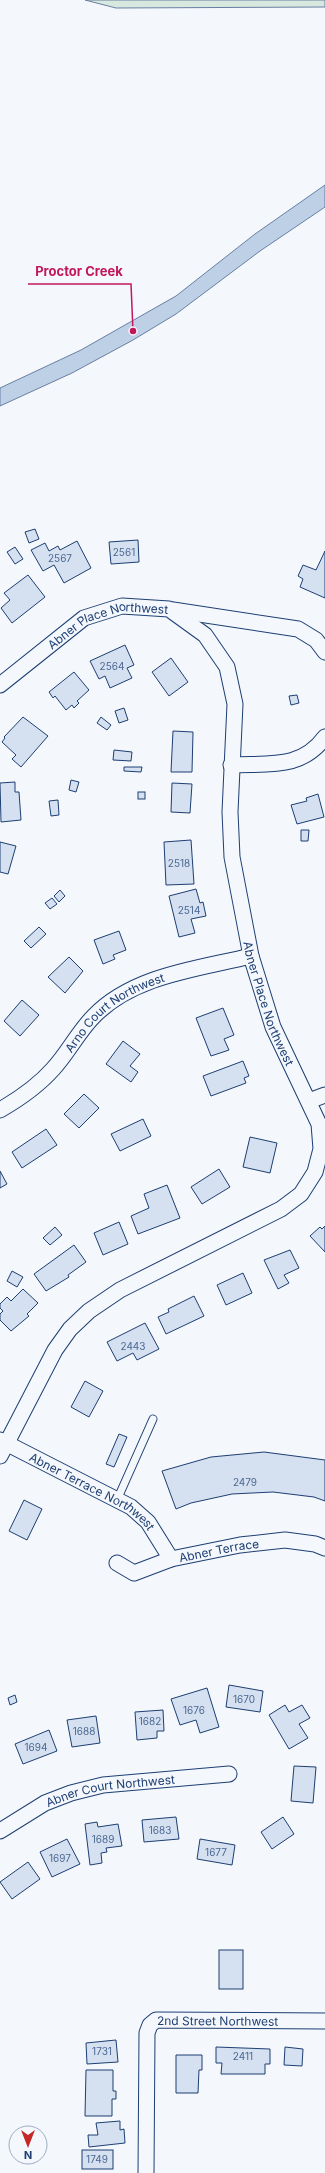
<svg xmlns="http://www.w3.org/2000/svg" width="325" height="2173" font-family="Inter,sans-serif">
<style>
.green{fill:#d7e8df;stroke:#687fa3}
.water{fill:#bed0e5;stroke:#687fa3}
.building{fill:#d5e0f0;stroke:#1d3f73}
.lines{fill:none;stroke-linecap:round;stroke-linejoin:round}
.lane-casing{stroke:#1d3f73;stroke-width:9}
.street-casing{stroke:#1d3f73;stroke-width:17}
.lane{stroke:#f4f7fb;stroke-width:7}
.street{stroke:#f4f7fb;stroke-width:15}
.labels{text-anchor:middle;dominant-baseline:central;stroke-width:3;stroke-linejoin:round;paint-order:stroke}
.number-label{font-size:10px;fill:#4b6792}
.street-label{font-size:12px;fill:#1d3f73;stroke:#f4f7fb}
.leader{fill:none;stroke:#c2185b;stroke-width:1.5}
.callout-dot{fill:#c2185b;stroke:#f4f7fb;stroke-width:1.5}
.callout-label{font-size:13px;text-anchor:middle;font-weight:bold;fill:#c2185b;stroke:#f4f7fb;stroke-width:3;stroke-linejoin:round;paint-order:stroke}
</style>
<rect width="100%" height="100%" fill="#f4f7fb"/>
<path class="green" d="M 85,0 L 325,0 L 325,7 L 116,8 Z"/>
<path class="water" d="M 325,185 L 325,207 L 260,251 L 176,314 L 133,340 L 72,373 L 0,406 L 0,388 L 81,350 L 176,296 L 255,234 Z"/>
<g class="building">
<path d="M 35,529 L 39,539 L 29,543 L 25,532 Z"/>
<path d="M 138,540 L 139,562 L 111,564 L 109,542 Z"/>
<path d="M 77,541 L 91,568 L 64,583 L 54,565 L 43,571 L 31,550 L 45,543 L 49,551 L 58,546 L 60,550 Z"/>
<path d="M 15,547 L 23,559 L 15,564 L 7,552 Z"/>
<path d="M 325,551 L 325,598 L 300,587 L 303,579 L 298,576 L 303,565 L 316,570 Z"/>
<path d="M 28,575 L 45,597 L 12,623 L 1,608 L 10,600 L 4,593 Z"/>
<path d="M 125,645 L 134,665 L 127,668 L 132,678 L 110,688 L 105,676 L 99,679 L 90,661 Z"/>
<path d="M 171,658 L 188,682 L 169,696 L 152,672 Z"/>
<path d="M 74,672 L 89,690 L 77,701 L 79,703 L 74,708 L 72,705 L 66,710 L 55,696 L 53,698 L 49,692 Z"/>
<path d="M 297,695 L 299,703 L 291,705 L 289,696 Z"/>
<path d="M 124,708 L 128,720 L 119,723 L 115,711 Z"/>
<path d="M 23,717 L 48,736 L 21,767 L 12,759 L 16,755 L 2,742 L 5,738 L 4,737 Z"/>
<path d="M 101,717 L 111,725 L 107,730 L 97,723 Z"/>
<path d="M 173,731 L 193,732 L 192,772 L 171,772 Z"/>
<path d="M 114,750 L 132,752 L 131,761 L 113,760 Z"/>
<path d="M 124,767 L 142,767 L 141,772 L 124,771 Z"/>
<path d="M 71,780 L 79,782 L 76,792 L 69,790 Z"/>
<path d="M 15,782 L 15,792 L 19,792 L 21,820 L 1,822 L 0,783 Z"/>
<path d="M 172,783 L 192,784 L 190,813 L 171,812 Z"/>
<rect x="138" y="792" width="7" height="7"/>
<path d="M 318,794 L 324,817 L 297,824 L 291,805 L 307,801 L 306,798 Z"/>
<path d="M 58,800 L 59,815 L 51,816 L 49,801 Z"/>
<path d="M 301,830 L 309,830 L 308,841 L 301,841 Z"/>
<path d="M 191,840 L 194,884 L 166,885 L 164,842 Z"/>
<path d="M 0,842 L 16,846 L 8,874 L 0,872 Z"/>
<path d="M 196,889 L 200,903 L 203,902 L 206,916 L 191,919 L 195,933 L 179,937 L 169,896 Z"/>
<path d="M 60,890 L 65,896 L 59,902 L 54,896 Z"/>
<path d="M 52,898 L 57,904 L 50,909 L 45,903 Z"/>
<path d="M 39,927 L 46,934 L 31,948 L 24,941 Z"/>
<path d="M 119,931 L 126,950 L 113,955 L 115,959 L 103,964 L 94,940 Z"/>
<path d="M 69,957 L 83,971 L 65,993 L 48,977 Z"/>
<path d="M 22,1000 L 39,1015 L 20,1036 L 4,1021 Z"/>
<path d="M 223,1008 L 234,1035 L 224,1039 L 229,1050 L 211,1056 L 196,1018 Z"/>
<path d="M 123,1041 L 140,1054 L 130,1066 L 138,1072 L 131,1082 L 106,1064 Z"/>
<path d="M 243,1061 L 249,1076 L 244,1078 L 246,1083 L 211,1096 L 203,1076 Z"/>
<path d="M 84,1094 L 99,1108 L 79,1128 L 64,1114 Z"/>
<path d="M 143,1119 L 151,1136 L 120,1151 L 111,1134 Z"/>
<path d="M 46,1129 L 57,1145 L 22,1168 L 12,1152 Z"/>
<path d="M 250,1137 L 277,1143 L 270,1173 L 243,1167 Z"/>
<path d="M 219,1169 L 230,1187 L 202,1204 L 191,1187 Z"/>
<path d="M 0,1171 L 7,1184 L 0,1188 Z"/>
<path d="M 167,1185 L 180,1218 L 138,1234 L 131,1216 L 149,1208 L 144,1194 Z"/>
<path d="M 119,1222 L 128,1244 L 103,1255 L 94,1233 Z"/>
<path d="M 325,1226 L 325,1252 L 310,1236 L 320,1227 L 322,1229 Z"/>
<path d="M 55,1227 L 62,1235 L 50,1245 L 43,1238 Z"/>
<path d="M 74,1245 L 86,1262 L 68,1275 L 69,1277 L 46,1291 L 34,1274 Z"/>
<path d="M 290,1250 L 299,1268 L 284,1275 L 289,1283 L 278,1289 L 264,1260 Z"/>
<path d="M 12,1271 L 23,1277 L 17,1287 L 7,1281 Z"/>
<path d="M 243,1273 L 252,1293 L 226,1305 L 217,1285 Z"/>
<path d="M 23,1289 L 38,1303 L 27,1314 L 29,1316 L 11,1331 L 0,1320 L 0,1314 L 3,1311 L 0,1308 L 0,1304 L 7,1297 L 11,1301 Z"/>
<path d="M 194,1296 L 204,1316 L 166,1334 L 158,1317 L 169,1312 L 168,1309 Z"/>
<path d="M 145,1323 L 159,1349 L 137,1360 L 133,1353 L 117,1361 L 107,1342 Z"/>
<path d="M 85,1381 L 103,1391 L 89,1417 L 71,1407 Z"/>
<path d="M 119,1434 L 127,1437 L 114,1467 L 106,1464 Z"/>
<path d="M 264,1452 L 325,1460 L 325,1501 L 314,1497 L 273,1492 L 232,1494 L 191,1503 L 176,1509 L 162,1471 L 211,1457 Z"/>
<path d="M 24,1500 L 42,1509 L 27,1540 L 9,1531 Z"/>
<path d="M 229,1685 L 263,1691 L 260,1712 L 226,1707 Z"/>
<path d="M 207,1688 L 219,1727 L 200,1733 L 196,1720 L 180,1725 L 171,1699 Z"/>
<path d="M 15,1695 L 17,1702 L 10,1705 L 8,1698 Z"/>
<path d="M 285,1705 L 289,1712 L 302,1705 L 310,1718 L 299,1724 L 308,1738 L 289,1749 L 269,1715 Z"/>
<path d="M 163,1710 L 164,1731 L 157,1731 L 157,1738 L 137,1740 L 135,1712 Z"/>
<path d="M 96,1716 L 100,1743 L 72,1747 L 67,1720 Z"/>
<path d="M 49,1730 L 57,1751 L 23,1764 L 15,1744 Z"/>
<path d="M 294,1766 L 316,1767 L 313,1803 L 291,1801 Z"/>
<path d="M 176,1817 L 179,1839 L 144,1842 L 142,1820 Z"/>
<path d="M 283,1817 L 294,1834 L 272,1849 L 261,1832 Z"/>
<path d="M 97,1822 L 98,1827 L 118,1824 L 122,1846 L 106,1848 L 107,1852 L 101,1853 L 102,1863 L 90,1865 L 85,1824 Z"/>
<path d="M 67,1839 L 80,1864 L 52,1877 L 40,1852 Z"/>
<path d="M 200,1839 L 235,1845 L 232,1865 L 197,1859 Z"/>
<path d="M 28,1862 L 40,1879 L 12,1899 L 0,1882 Z"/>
<rect x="219" y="1950" width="24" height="39"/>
<path d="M 116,2040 L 118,2062 L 87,2064 L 86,2043 Z"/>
<path d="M 216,2047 L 270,2049 L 270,2064 L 265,2064 L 265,2074 L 221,2074 L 222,2063 L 216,2063 Z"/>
<path d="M 285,2047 L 303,2049 L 302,2066 L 284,2065 Z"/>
<path d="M 176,2055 L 202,2055 L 202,2070 L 199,2070 L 198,2093 L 176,2093 Z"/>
<path d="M 86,2070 L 113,2070 L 113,2091 L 116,2091 L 116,2099 L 112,2099 L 112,2116 L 85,2116 Z"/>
<path d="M 120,2121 L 120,2130 L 124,2129 L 125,2143 L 89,2147 L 88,2135 L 98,2135 L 96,2123 Z"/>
<rect x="82" y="2150" width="31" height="19"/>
</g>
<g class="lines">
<g class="lane-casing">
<path id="lane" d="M 117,1500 L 153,1419"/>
</g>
<g class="street-casing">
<g id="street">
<path d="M 173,610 L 298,629 L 316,640 L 325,652"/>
<path id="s1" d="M 0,685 L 84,618 L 122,606 L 169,609 L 205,635 L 227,667 L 235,704 L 230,812 L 232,857 L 251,956 L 273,1027 L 319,1124 L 321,1149 L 315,1172 L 301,1194 L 281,1209 L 120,1290 L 89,1311 L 70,1329 L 55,1350 L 0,1456"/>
<path d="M 231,765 C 268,763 301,770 325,737"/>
<path d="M 309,1101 L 325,1095"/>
<path id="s2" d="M 0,1110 C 19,1099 38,1086 53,1069 C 68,1053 78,1032 94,1016 C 134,975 198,969 251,956"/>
<path id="s3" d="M 0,1440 L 131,1507 L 148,1522 L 171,1559"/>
<path id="s4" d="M 117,1563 L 134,1573 L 171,1559 L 240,1545 L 285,1540 L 315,1544 L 325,1548"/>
<path id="s5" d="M 0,1831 L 45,1803 L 71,1793 L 103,1785 L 229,1774"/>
<path id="s6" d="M 146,2173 L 147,2033 L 150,2025 L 156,2020 L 325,2021"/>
</g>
</g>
<use href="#lane" class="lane"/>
<use href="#street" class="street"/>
</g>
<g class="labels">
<g class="number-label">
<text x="124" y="552">2561</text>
<text x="60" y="558">2567</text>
<text x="112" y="666">2564</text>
<text x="179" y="863">2518</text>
<text x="189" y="910">2514</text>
<text x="133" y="1346">2443</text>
<text x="245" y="1482">2479</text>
<text x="244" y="1699">1670</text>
<text x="194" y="1710">1676</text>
<text x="150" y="1721">1682</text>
<text x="84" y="1731">1688</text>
<text x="36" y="1747">1694</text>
<text x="160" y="1830">1683</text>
<text x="103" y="1839">1689</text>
<text x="216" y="1852">1677</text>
<text x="60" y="1858">1697</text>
<text x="102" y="2051">1731</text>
<text x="243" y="2056">2411</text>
<text x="97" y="2159">1749</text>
</g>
<g class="street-label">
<text stroke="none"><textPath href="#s1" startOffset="128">Abner Place Northwest</textPath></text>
<text stroke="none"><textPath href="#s1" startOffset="620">Abner Place Northwest</textPath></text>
<text stroke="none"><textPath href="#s2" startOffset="153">Arno Court Northwest</textPath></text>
<text stroke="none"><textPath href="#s3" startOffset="106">Abner Terrace Northwest</textPath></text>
<text stroke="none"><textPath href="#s4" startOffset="108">Abner Terrace</textPath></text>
<text stroke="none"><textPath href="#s5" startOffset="120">Abner Court Northwest</textPath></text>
<text stroke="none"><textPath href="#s6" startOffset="218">2nd Street Northwest</textPath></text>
</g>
</g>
<path class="leader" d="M133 331L131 284H28"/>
<circle class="callout-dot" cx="133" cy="331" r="4"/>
<g class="callout-label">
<text x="79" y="276">Proctor Creek</text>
</g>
<g transform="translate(28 2145) rotate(180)"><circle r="19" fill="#f4f7fb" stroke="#9eadc5"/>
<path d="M0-3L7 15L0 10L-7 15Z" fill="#c62828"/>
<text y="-6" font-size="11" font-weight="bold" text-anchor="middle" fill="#1d3f73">N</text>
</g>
</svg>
